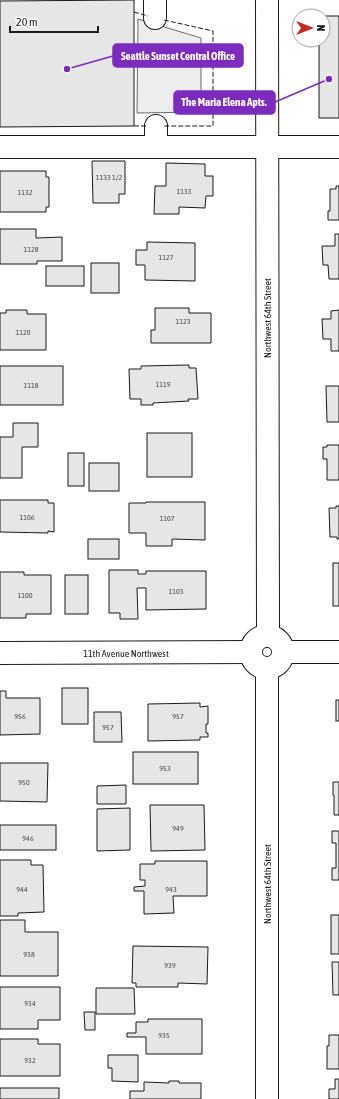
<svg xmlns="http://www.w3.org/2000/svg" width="339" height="1099" font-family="'Asap Condensed',sans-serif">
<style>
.parking{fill:#ededed;stroke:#6a6a6a}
.building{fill:#e6e6e6;stroke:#1a1a1a}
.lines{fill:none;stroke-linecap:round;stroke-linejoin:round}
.minor-casing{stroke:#1a1a1a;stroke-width:24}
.minor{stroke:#fff;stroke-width:22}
.fence{stroke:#1a1a1a;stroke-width:1;stroke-dasharray:5 2;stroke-linecap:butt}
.labels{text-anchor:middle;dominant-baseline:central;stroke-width:3;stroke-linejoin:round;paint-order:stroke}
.number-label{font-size:8px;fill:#4d4d4d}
.street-label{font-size:10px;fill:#1a1a1a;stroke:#fff}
.leader{fill:none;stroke:#7b2cbf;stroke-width:1.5}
.callout-dot{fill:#7b2cbf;stroke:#fff;stroke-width:1.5}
.callout{fill:#7b2cbf;stroke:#7b2cbf;stroke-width:1.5}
.callout-label{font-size:11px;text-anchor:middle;font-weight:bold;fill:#fff}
</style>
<rect width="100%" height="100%" fill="#fff"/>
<path class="parking" d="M 138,19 L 201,38 L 201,112 L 137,113 Z"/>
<g class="building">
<path d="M 134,0 L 134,126 L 0,127 L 0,1 Z"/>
<path d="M 319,16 L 339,16 L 339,118 L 319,118 L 319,40 L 323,40 L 323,16 Z"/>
<path d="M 92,161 L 125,161 L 125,194 L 119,194 L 119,203 L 93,203 Z"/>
<path d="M 166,163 L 205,164 L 205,176 L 213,176 L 213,196 L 206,196 L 205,208 L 179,207 L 179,214 L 154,214 L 155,186 L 166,186 Z"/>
<path d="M 0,171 L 46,171 L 46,177 L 49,177 L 49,207 L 46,207 L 46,212 L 0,212 Z"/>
<path d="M 336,186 L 339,186 L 339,220 L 328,220 L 328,211 L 330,211 L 330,189 L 336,189 Z"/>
<path d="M 0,229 L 36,229 L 36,238 L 62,237 L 62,261 L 37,261 L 37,264 L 0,264 Z"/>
<path d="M 335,234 L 339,234 L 339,279 L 329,279 L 328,265 L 323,265 L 322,246 L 335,246 Z"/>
<path d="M 147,242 L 195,243 L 195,281 L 145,280 L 145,265 L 136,265 L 136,250 L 147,250 Z"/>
<rect x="91" y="263" width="28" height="30"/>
<rect x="46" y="266" width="38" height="20"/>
<path d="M 155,308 L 189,308 L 189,313 L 211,313 L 211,343 L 151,343 L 151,330 L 155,330 Z"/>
<path d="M 6,310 L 27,310 L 27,314 L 46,314 L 46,350 L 0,350 L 0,313 L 6,313 Z"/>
<path d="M 339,310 L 339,351 L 331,351 L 331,339 L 323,339 L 322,319 L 331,319 L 331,311 Z"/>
<path d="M 189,365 L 189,368 L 196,368 L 198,399 L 188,399 L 189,401 L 153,403 L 153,405 L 141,405 L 141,399 L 130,399 L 129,369 L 141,369 L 141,366 Z"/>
<rect x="0" y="366" width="63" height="39"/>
<path d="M 326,386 L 339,386 L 339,422 L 327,422 Z"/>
<path d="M 13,423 L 38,423 L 38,447 L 22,447 L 22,478 L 0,478 L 0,437 L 13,437 Z"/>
<rect x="147" y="433" width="45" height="44"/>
<path d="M 327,445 L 339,445 L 339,480 L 327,480 L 327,459 L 323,459 L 323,447 L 327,447 Z"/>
<rect x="68" y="453" width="16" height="33"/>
<rect x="89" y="463" width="30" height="28"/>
<path d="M 0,500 L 48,500 L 48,503 L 54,503 L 54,532 L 48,531 L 48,533 L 0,532 Z"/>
<path d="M 146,502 L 205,502 L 205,540 L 172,539 L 172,546 L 146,546 L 146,533 L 129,533 L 129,503 L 146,503 Z"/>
<path d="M 336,506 L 339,506 L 339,539 L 337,539 L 337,537 L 330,537 L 329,508 L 336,508 Z"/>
<rect x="88" y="539" width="31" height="20"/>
<rect x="333" y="563" width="6" height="43"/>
<path d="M 109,570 L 138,570 L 138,574 L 146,574 L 146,571 L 206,571 L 206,609 L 146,610 L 146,588 L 137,588 L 138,619 L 120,619 L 120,613 L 109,613 Z"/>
<path d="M 0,572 L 24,572 L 24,575 L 51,575 L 51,614 L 26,614 L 26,618 L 0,618 Z"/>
<rect x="65" y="575" width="23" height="39"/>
<rect x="62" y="688" width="26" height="36"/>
<path d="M 0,691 L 6,691 L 6,698 L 40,698 L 40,734 L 0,735 Z"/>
<rect x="336" y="700" width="3" height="21"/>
<path d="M 200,703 L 200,707 L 208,706 L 208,724 L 206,724 L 206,733 L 208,733 L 208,737 L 200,737 L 200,740 L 148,741 L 148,704 Z"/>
<path d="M 94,712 L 121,712 L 122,742 L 94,742 Z"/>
<rect x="133" y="752" width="65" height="32"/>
<path d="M 0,763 L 48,763 L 47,802 L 0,801 Z"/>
<path d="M 333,782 L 339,782 L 339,815 L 334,815 L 334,795 L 333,795 Z"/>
<path d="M 126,785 L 126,804 L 97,804 L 97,786 Z"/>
<path d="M 150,805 L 204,805 L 205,850 L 151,851 Z"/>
<path d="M 130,808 L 130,850 L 97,851 L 97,809 Z"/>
<rect x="0" y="825" width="56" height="25"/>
<path d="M 332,831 L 339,831 L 339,880 L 332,880 L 332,868 L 336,868 L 336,843 L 332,843 Z"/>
<path d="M 0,860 L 31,860 L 31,865 L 43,865 L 44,912 L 18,913 L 18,916 L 0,916 Z"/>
<path d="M 155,861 L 207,861 L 207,896 L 173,896 L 174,913 L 144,914 L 144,891 L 134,891 L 134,887 L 145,886 L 145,880 L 140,880 L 140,864 L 155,864 Z"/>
<rect x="331" y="915" width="8" height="39"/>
<path d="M 0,920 L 25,920 L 25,932 L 58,932 L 58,976 L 0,976 Z"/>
<path d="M 133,946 L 208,947 L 207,984 L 178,983 L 178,987 L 136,987 L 136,983 L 132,983 Z"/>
<path d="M 332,962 L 339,962 L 339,995 L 333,995 Z"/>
<path d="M 0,987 L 60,987 L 60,1020 L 38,1020 L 38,1029 L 0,1029 Z"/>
<path d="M 96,988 L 134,988 L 135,1014 L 96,1014 Z"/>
<path d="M 84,1012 L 95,1012 L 95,1030 L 85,1030 Z"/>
<path d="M 148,1019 L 202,1019 L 202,1054 L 146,1054 L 146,1037 L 127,1037 L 127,1033 L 136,1033 L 136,1022 L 148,1022 Z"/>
<path d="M 329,1035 L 339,1035 L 339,1069 L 327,1069 L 327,1046 L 329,1046 Z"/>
<path d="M 0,1039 L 38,1039 L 38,1044 L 60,1044 L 60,1076 L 0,1076 Z"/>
<path d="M 108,1055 L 138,1055 L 138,1082 L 112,1081 L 112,1068 L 108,1068 Z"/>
<path d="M 335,1079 L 339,1079 L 339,1099 L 329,1099 L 329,1089 L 335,1089 Z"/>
<path d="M 169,1081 L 179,1081 L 179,1083 L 201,1083 L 201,1099 L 130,1099 L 130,1091 L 144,1091 L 144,1082 L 169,1083 Z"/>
<rect x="0" y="1088" width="59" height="11"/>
</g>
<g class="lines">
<g class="minor-casing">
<g id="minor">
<path d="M 155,0 L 155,18"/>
<path d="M 267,0 L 268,636"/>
<path d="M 156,126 L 156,147"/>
<path d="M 0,147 L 339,147"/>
<circle cx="267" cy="652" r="16"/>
<path d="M 283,652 L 339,652"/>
<path d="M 0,653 L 251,652"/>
<path d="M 267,1099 L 267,668"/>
</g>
</g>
<use href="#minor" class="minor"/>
<g class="fence">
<path d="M 134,12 L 148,16"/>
<path d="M 164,20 L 213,31 L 213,126 L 164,126"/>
<path d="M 134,126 L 148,126"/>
</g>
</g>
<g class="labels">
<g class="number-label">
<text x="109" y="177">1133 1/2</text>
<text x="184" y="191">1133</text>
<text x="25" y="192">1132</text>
<text x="31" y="249">1128</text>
<text x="166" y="257">1127</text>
<text x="183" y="321">1123</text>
<text x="23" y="332">1120</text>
<text x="163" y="384">1119</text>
<text x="31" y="385">1118</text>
<text x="27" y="517">1106</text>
<text x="167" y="518">1107</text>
<text x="176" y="591">1103</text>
<text x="25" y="595">1100</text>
<text x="20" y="716">956</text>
<text x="178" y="716">957</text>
<text x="108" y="727">957</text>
<text x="165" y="768">953</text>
<text x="24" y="782">950</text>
<text x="178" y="828">949</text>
<text x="28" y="838">946</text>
<text x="22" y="889">944</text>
<text x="171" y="889">943</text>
<text x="29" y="954">938</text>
<text x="170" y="965">939</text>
<text x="30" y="1003">934</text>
<text x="164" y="1035">935</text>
<text x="30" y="1060">932</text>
</g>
<g class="street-label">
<text transform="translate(267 318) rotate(-90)">Northwest 64th Street</text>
<text x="126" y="653">11th Avenue Northwest</text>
<text transform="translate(267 884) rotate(-90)">Northwest 64th Street</text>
</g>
</g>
<path class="leader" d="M67 69L113 56M329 79L275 102"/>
<g class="callout-dot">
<circle cx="67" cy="69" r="4"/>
<circle cx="329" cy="79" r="4"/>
</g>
<g class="callout">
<rect x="113" y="44" width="130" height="23" rx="4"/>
<rect x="174" y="91" width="101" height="23" rx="4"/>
</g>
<g class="callout-label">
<text x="178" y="60">Seattle Sunset Central Office</text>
<text x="224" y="106">The Maria Elena Apts.</text>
</g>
<g transform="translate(311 28) rotate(90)"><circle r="19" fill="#ffffff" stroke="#a3a3a3"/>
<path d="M0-3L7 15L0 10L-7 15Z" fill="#c62828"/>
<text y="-6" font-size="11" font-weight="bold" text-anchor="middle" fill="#1a1a1a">N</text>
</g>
<path d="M10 26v6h88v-6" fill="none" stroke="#1a1a1a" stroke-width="2"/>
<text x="16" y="26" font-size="12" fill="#1a1a1a" stroke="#ffffff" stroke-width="3" paint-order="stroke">20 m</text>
</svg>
